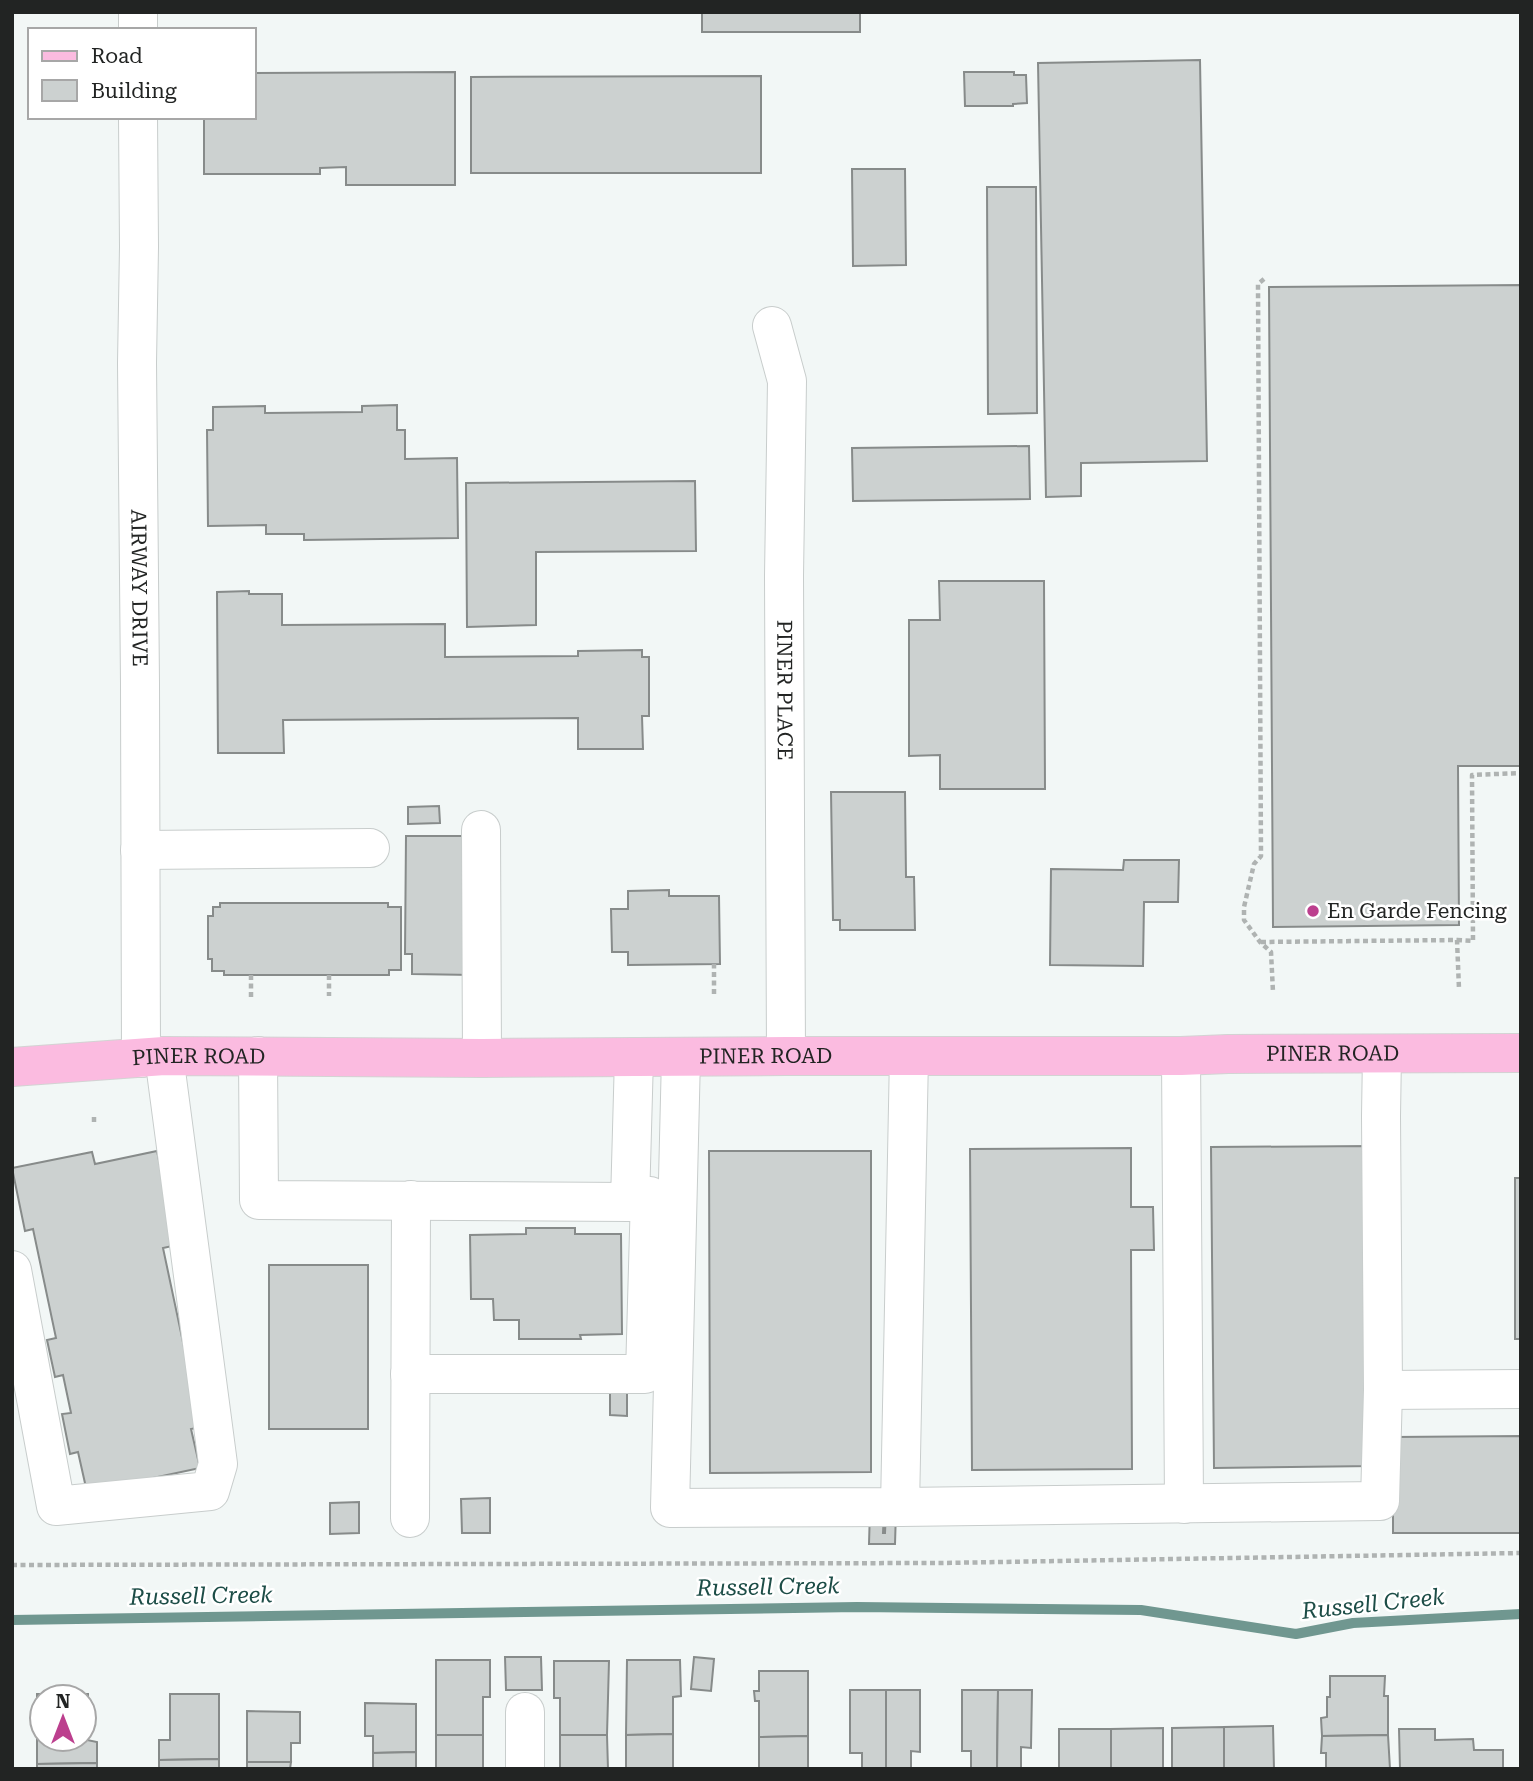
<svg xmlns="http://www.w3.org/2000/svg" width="1533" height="1781" font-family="'Roboto Serif',serif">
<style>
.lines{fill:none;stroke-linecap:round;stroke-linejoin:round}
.stream{stroke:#709790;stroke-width:10}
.building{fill:#ccd1d0;stroke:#878b8a;stroke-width:2;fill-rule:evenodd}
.minor-casing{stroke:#c8cdcc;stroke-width:40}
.major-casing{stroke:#d3d3d3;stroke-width:40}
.path{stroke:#afb3b2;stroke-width:4.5;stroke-dasharray:5 3.5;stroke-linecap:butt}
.minor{stroke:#fff;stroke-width:38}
.major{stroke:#fbbbe0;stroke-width:38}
.poi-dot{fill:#bc3f8e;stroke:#fff;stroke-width:2.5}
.labels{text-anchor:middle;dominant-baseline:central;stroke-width:5;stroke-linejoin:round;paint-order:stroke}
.street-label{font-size:21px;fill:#222423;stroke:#fff}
.poi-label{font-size:21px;fill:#222423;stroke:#fff;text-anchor:start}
.water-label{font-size:23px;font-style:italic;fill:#1d4d47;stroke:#fff}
</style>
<rect width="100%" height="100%" fill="#f2f7f6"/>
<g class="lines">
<path class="stream" d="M 12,1620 L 857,1607 L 1141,1610 L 1296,1634 L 1353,1623 L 1521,1614"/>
</g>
<g class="building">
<rect x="702" y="12" width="158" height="20"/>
<path d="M 1200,60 L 1207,461 L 1081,463 L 1081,496 L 1046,497 L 1038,63 Z"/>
<path d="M 455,72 L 455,185 L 346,185 L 346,167 L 320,168 L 320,174 L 204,174 L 204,117 L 254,117 L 254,73 Z"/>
<path d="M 964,72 L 1014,72 L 1014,75 L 1026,75 L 1027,103 L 1013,104 L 1013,106 L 965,106 Z"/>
<path d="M 761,76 L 761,173 L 471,173 L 471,77 Z"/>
<path d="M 852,169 L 905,169 L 906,265 L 853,266 Z"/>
<path d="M 987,187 L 1036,187 L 1037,413 L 988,414 Z"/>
<path d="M 1521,285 L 1521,766 L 1458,766 L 1459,925 L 1273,927 L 1269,287 Z"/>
<path d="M 397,405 L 397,430 L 405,430 L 405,459 L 457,458 L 458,538 L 304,540 L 304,534 L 266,534 L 266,525 L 208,526 L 207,430 L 213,430 L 213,407 L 265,406 L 265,413 L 362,412 L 362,406 Z"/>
<path d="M 1029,446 L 1030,499 L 853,501 L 852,448 Z"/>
<path d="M 695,481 L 696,551 L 536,552 L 536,625 L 467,627 L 466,483 Z"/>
<path d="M 939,581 L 1044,581 L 1045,789 L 940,789 L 940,755 L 909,756 L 909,620 L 940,620 Z"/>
<path d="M 249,591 L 249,594 L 282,594 L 282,625 L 445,624 L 445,657 L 578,656 L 578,651 L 642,650 L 642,657 L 649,657 L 649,716 L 642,716 L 643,749 L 578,749 L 578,718 L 283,720 L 284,753 L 218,753 L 217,592 Z"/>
<path d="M 831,792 L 905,792 L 906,877 L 914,877 L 915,930 L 840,930 L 840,920 L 833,920 Z"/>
<path d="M 439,806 L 440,823 L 408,824 L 408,807 Z"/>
<path d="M 406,836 L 473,836 L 473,975 L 412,974 L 412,954 L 405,954 Z"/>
<path d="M 1124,860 L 1179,860 L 1178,902 L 1144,902 L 1143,966 L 1050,965 L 1051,869 L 1123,870 Z"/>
<path d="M 669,890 L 669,896 L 719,896 L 720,964 L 628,965 L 628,952 L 612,952 L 611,909 L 628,909 L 628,891 Z"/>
<path d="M 220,903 L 388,903 L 388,907 L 401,907 L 401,970 L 389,970 L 389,975 L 224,975 L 224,971 L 212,971 L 212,959 L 208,959 L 208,916 L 213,916 L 213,907 L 220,907 Z"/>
<path d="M 1371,1146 L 1374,1466 L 1214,1468 L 1211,1147 Z"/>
<path d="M 1131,1148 L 1131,1207 L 1153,1207 L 1154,1250 L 1131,1250 L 1132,1469 L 972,1470 L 970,1149 Z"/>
<path d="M 157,1151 L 177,1245 L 163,1248 L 201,1427 L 191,1429 L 200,1468 L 87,1492 L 78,1452 L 70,1454 L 62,1414 L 71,1413 L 63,1375 L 55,1377 L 47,1340 L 56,1338 L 33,1229 L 25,1231 L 12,1168 L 92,1152 L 95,1164 Z"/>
<path d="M 709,1151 L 871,1151 L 871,1472 L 710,1473 Z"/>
<rect x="1515" y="1178" width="6" height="161"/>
<path d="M 526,1228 L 575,1228 L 575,1234 L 621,1234 L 622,1334 L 580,1335 L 581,1339 L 519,1339 L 519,1320 L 494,1320 L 493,1299 L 471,1299 L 470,1235 L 526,1234 Z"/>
<rect x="269" y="1265" width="99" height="164"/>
<path d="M 610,1393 L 627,1393 L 627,1416 L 610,1415 Z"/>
<path d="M 1521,1436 L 1521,1533 L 1393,1533 L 1393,1437 Z"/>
<path d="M 490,1498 L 490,1533 L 462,1533 L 461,1499 Z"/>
<path d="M 359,1502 L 359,1533 L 330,1534 L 330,1503 Z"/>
<path d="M 870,1510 L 884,1511 L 883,1533 L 885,1533 L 886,1511 L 896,1511 L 895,1544 L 869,1544 Z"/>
<path d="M 505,1657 L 541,1657 L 542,1690 L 506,1690 Z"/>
<path d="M 694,1657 L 714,1659 L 711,1691 L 691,1689 Z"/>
<path d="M 436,1660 L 490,1660 L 490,1697 L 483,1697 L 483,1735 L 436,1735 Z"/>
<path d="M 627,1660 L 680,1660 L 681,1696 L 673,1697 L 673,1734 L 626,1735 Z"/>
<path d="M 554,1661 L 609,1661 L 607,1735 L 560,1735 L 560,1698 L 554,1698 Z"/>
<path d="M 759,1671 L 808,1671 L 808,1736 L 759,1737 L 759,1701 L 755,1701 L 754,1691 L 759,1691 Z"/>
<path d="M 1330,1676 L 1385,1676 L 1384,1696 L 1388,1696 L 1388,1735 L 1322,1736 L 1321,1718 L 1327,1717 L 1327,1697 L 1330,1697 Z"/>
<path d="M 850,1690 L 886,1690 L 886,1769 L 862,1769 L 862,1753 L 850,1753 Z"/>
<path d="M 886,1690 L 920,1690 L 920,1752 L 911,1751 L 911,1769 L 886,1769 Z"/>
<path d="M 962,1690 L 998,1690 L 997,1769 L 971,1769 L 971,1751 L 962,1751 Z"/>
<path d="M 998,1690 L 1032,1690 L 1031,1748 L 1021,1747 L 1021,1769 L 997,1769 Z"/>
<path d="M 37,1694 L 88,1694 L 87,1740 L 97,1742 L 97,1763 L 37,1764 ZM 42,1697 L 84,1697 L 84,1739 L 42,1739 Z"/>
<path d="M 170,1694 L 219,1694 L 219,1759 L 159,1760 L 159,1740 L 170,1740 Z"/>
<path d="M 365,1703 L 416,1704 L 416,1752 L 373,1753 L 373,1736 L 365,1736 Z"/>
<path d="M 247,1711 L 300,1712 L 300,1743 L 291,1743 L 291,1762 L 247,1762 Z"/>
<path d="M 1273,1726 L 1274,1769 L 1224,1769 L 1224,1727 Z"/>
<path d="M 1224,1727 L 1224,1769 L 1172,1769 L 1172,1728 Z"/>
<path d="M 1163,1728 L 1163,1769 L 1111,1769 L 1111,1729 Z"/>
<rect x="1059" y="1729" width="52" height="40"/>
<path d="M 1399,1729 L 1435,1729 L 1435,1740 L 1473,1739 L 1474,1750 L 1503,1750 L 1503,1769 L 1400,1769 Z"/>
<path d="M 673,1734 L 673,1769 L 626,1769 L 626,1735 Z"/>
<rect x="436" y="1735" width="47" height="34"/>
<path d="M 560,1735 L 607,1735 L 608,1769 L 560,1769 Z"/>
<path d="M 1388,1735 L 1390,1769 L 1326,1768 L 1326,1753 L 1321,1753 L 1322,1736 Z"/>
<path d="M 808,1736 L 808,1769 L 759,1769 L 759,1737 Z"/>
<path d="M 416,1752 L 416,1769 L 373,1769 L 373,1753 Z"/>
<path d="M 219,1759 L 219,1769 L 159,1769 L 159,1760 Z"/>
<path d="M 247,1762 L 291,1762 L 290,1769 L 247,1769 Z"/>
<path d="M 97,1763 L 97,1769 L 37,1769 L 37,1764 Z"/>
</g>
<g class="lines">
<g class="minor-casing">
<g id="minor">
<path d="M 138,12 L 138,30"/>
<path id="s1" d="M 138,117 L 139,247 L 137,363 L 140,683 L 141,1058"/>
<path id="s2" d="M 772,326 L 787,381 L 784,576 L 786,1056"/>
<path d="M 481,830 L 482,1058"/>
<path d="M 140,850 L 370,848"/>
<path d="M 258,1056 L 259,1200 L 630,1202 L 634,1057"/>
<path d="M 1181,1056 L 1184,1504"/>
<path d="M 681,1057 L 670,1508 L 900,1507 L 909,1056"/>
<path d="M 12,1270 L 56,1506 L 210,1491 L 218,1464 L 164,1056"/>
<path d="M 410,1374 L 645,1374 L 650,1196 L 630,1202"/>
<path d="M 1383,1390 L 1521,1389"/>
<path d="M 900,1507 L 1380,1501 L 1383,1390 L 1381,1116 L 1382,1054"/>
<path d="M 410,1518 L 411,1200"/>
<path d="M 525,1712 L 525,1769"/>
</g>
</g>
<g class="major-casing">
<g id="major">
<path id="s3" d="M 12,1067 L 164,1056 L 482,1058 L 786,1056 L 1181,1056 L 1228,1054 L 1521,1053"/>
</g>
</g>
<g class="path">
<path d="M 1264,279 L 1258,284 L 1261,856 L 1254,864 L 1244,907 L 1244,920 L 1260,942 L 1271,952 L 1273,992"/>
<path d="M 1457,940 L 1473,941 L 1472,775 L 1521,773"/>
<path d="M 1261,942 L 1457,940 L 1459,989"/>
<path d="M 251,975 L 251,997"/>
<path d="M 329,975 L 329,996"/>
<path d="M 714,994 L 714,964"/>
<path d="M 94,1117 L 94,1125"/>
<path d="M 12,1565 L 942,1563 L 1521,1553"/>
</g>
<use href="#minor" class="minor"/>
<use href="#major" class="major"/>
</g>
<circle class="poi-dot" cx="1313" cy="911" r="7"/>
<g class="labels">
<g class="street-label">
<text stroke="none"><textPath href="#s1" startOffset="471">AIRWAY DRIVE</textPath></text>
<text stroke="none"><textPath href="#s2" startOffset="366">PINER PLACE</textPath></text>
<text stroke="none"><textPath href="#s3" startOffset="1321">PINER ROAD</textPath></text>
<text stroke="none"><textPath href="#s3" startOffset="754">PINER ROAD</textPath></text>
<text stroke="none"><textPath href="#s3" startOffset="187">PINER ROAD</textPath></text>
</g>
<g class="poi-label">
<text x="1327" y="911">En Garde Fencing</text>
</g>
<g class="water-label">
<text transform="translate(768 1587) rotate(-1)">Russell Creek</text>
<text transform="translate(201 1596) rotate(-1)">Russell Creek</text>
<text transform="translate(1373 1604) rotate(-6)">Russell Creek</text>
</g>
</g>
<rect width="1533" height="1781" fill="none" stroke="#222423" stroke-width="28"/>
<rect x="28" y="28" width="228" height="91" fill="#ffffff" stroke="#a7a7a7" stroke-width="2"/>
<rect x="42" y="51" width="35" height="10" fill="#fbbbe0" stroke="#a7a7a7" stroke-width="2"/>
<text x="91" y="63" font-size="21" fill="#222423">Road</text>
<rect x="42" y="80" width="35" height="21" fill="#ccd1d0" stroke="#a7a7a7" stroke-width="2"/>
<text x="91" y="98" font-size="21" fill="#222423">Building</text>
<g transform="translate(63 1718)"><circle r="33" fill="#ffffff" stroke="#a7a7a7" stroke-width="2"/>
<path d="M0-5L12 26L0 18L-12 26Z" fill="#bc3f8e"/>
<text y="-10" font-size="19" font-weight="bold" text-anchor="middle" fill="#222423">N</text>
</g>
</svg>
